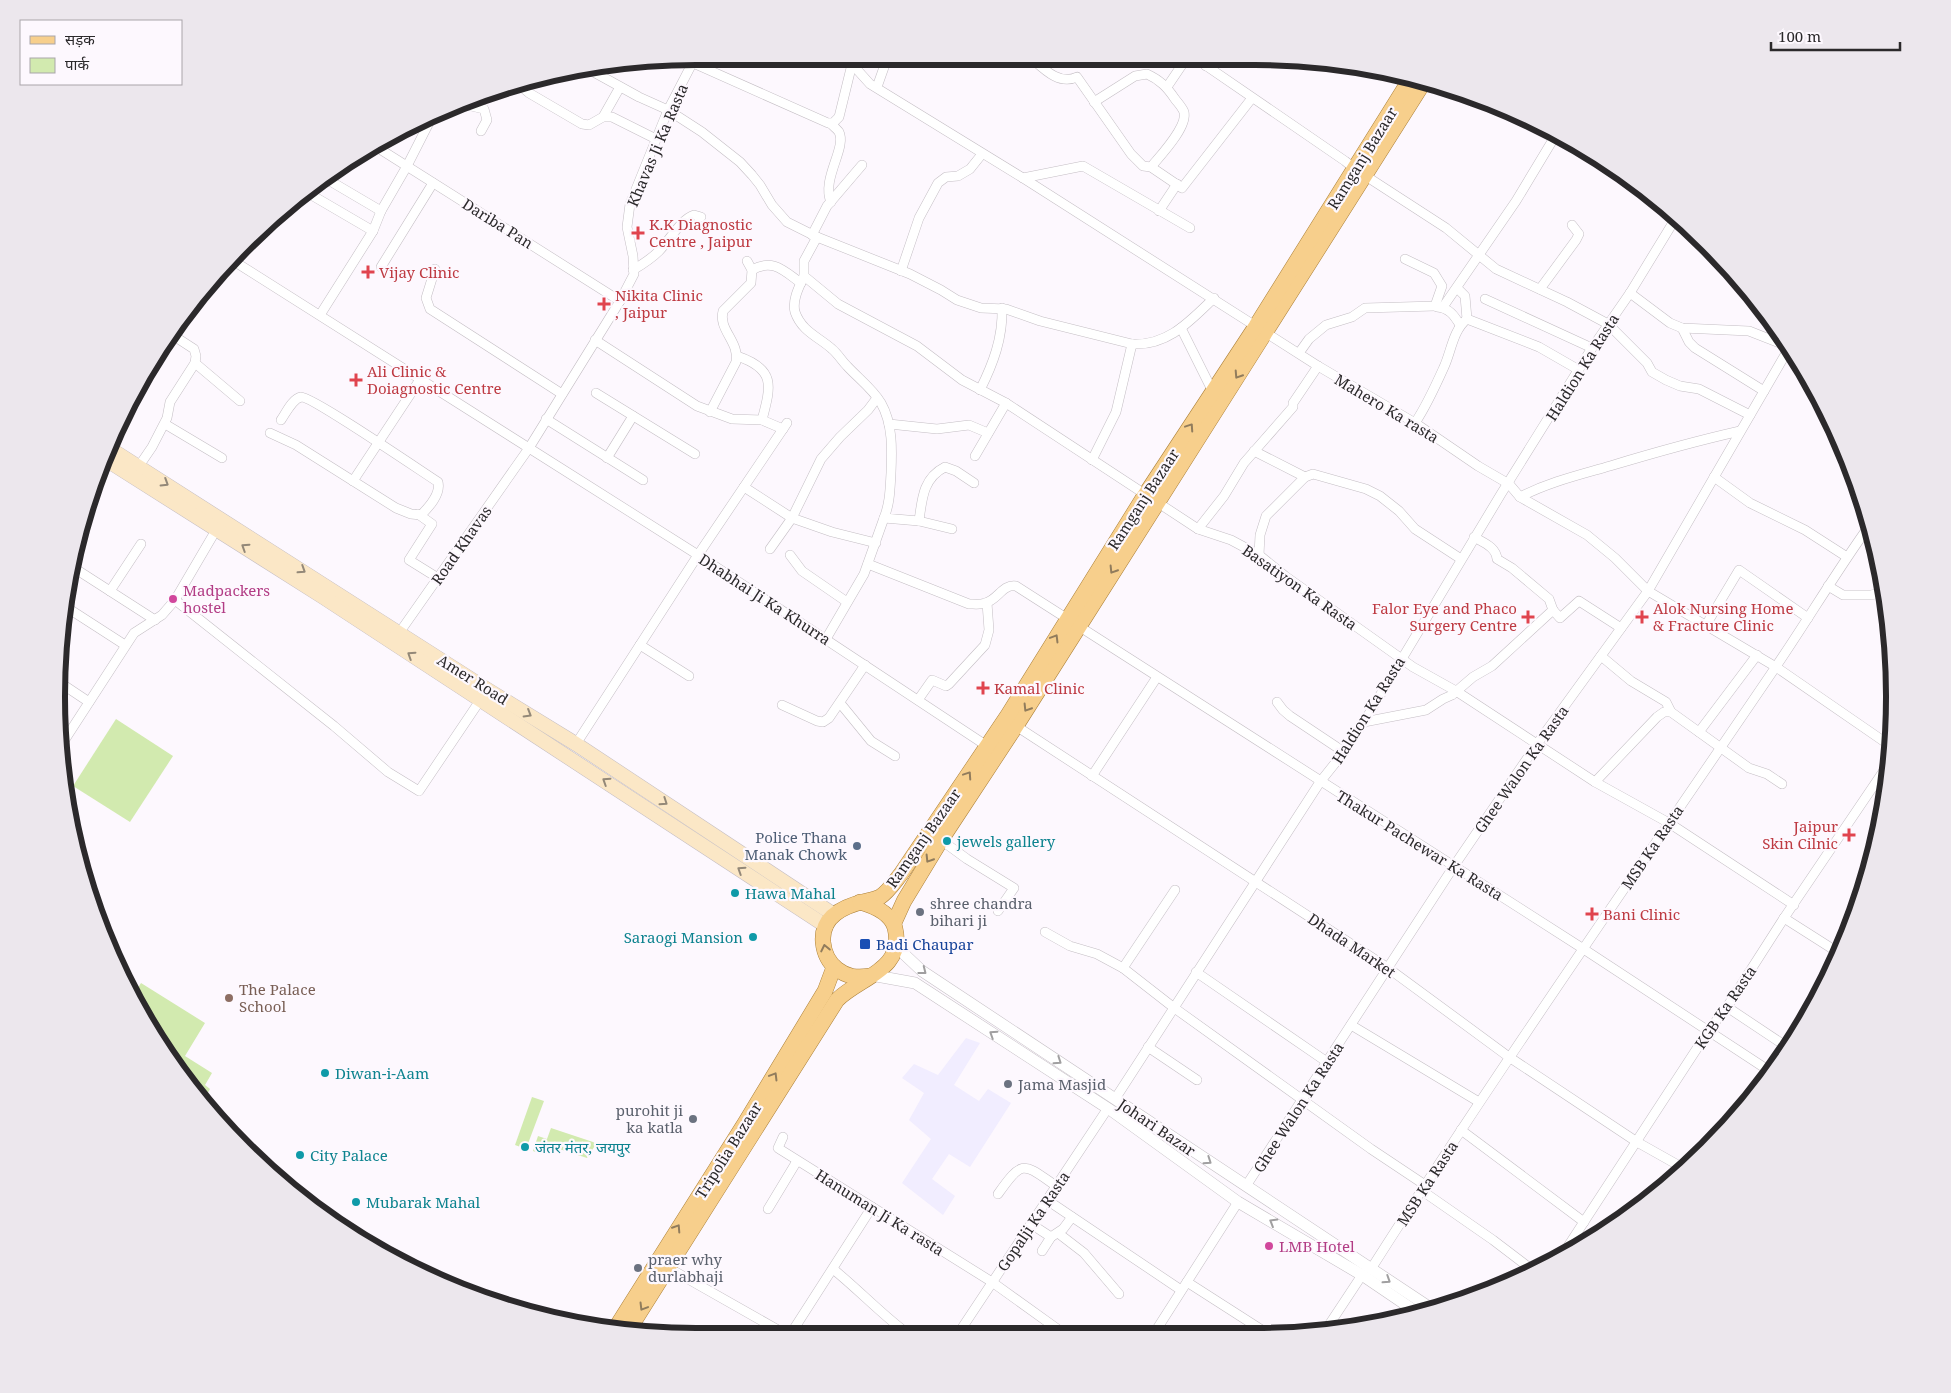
<svg xmlns="http://www.w3.org/2000/svg" width="1951" height="1393" font-family="'Noto Serif','Noto Sans Devanagari',serif">
<style>
.commercial{fill:#f1edff}
.green{fill:#d2eaaf}
.lines{fill:none;stroke-linecap:round;stroke-linejoin:round}
.minor-casing{stroke:#c4bec4;stroke-width:10}
.tertiary-casing{stroke:#c4bec4;stroke-width:12}
.secondary-casing{stroke:#c4bec4;stroke-width:15}
.primary-casing{stroke:#ac8039;stroke-width:16}
.minor{stroke:#fff;stroke-width:9}
.tertiary{stroke:#fff;stroke-width:11}
.secondary{stroke:#fbe7c6;stroke-width:14}
.primary{stroke:#f7cf8c;stroke-width:15}
.oneway{stroke:#917c5c}
.oneway2{stroke:#938878}
.oneway3{stroke:#a09fa0}
.health-dot{fill:#e0444e;stroke:#fdf8fe;stroke-width:2}
.hotel-dot{fill:#d1479c;stroke:#fdf8fe;stroke-width:2}
.culture-dot{fill:#0f9aa8;stroke:#fdf8fe;stroke-width:2}
.service-dot{fill:#5c6f8a;stroke:#fdf8fe;stroke-width:2}
.worship-dot{fill:#6b7280;stroke:#fdf8fe;stroke-width:2}
.transit-dot{fill:#1a4fb4;stroke:#fdf8fe;stroke-width:2}
.education-dot{fill:#8d6e63;stroke:#fdf8fe;stroke-width:2}
.labels{text-anchor:middle;dominant-baseline:central;stroke-width:4.5;stroke-linejoin:round;paint-order:stroke}
.street-label{font-size:15px;fill:#2b292b;stroke:#fdf8fe}
.health-label{font-size:15px;fill:#be3a42;stroke:#fdf8fe;text-anchor:start}
.hotel-label{font-size:15px;fill:#b23c85;stroke:#fdf8fe;text-anchor:start}
.service-label{font-size:15px;fill:#4e5e75;stroke:#fdf8fe;text-anchor:end}
.culture-label{font-size:15px;fill:#0d838f;stroke:#fdf8fe;text-anchor:start}
.worship-label{font-size:15px;fill:#5b616d;stroke:#fdf8fe;text-anchor:start}
.transit-label{font-size:15px;fill:#164399;stroke:#fdf8fe;text-anchor:start}
.education-label{font-size:15px;fill:#785e54;stroke:#fdf8fe;text-anchor:start}
.rim{fill:none;stroke:#2b292b;stroke-width:6}
</style>
<rect width="100%" height="100%" fill="#fdf8fe"/>
<path class="commercial" d="M 966,1038 L 980,1043 L 954,1085 L 979,1101 L 988,1089 L 1011,1103 L 970,1167 L 949,1154 L 932,1179 L 955,1196 L 943,1215 L 902,1183 L 931,1139 L 909,1120 L 924,1093 L 902,1078 L 914,1064 L 938,1075 Z"/>
<g class="green">
<path d="M 116,719 L 173,756 L 130,822 L 73,786 Z"/>
<path d="M 141,983 L 205,1023 L 185,1056 L 212,1073 L 205,1085 L 210,1089 L 203,1101 L 142,1017 L 129,991 L 133,985 L 138,988 Z"/>
<path d="M 532,1097 L 544,1101 L 526,1149 L 515,1145 Z"/>
<path d="M 551,1128 L 593,1142 L 596,1144 L 587,1158 L 547,1145 L 544,1155 L 533,1151 L 538,1136 L 547,1139 Z"/>
</g>
<g class="lines">
<g class="minor-casing">
<g id="minor">
<path d="M 838,56 L 852,64 L 870,84 L 1023,178 L 1318,366 L 1415,423 L 1478,466 L 1509,484 L 1520,497 L 1587,535 L 1615,558 L 1648,591 L 1776,667 L 1892,747"/>
<path d="M 1029,56 C 1042,67 1058,86 1077,77 L 1131,154 L 1143,166 L 1151,167 L 1182,188 L 1252,98"/>
<path d="M 1192,56 L 1345,161 L 1355,169 L 1446,228 L 1496,269 L 1567,302 L 1608,324 L 1647,363 L 1652,372 L 1666,380 L 1680,386 L 1699,389 L 1750,415"/>
<path d="M 693,63 L 828,123 L 833,123 L 839,117 L 852,64"/>
<path d="M 1206,66 L 1221,56"/>
<path d="M 590,70 L 639,97 L 668,110 L 702,132 L 740,162 L 752,175 L 760,185 L 772,205 L 787,222 L 817,237 L 910,274 L 941,290 L 957,300 L 981,308 L 1006,309 L 1040,321 L 1132,344 C 1168,346 1190,321 1214,298"/>
<path d="M 517,83 L 529,93 L 582,124 L 589,125 L 603,117 L 612,117 L 656,139"/>
<path d="M 877,87 L 888,56"/>
<path d="M 1167,87 L 1188,56"/>
<path d="M 1094,102 L 1135,76 L 1147,74 C 1160,80 1167,87 1175,99 C 1178,103 1182,107 1184,112 C 1188,127 1160,156 1151,167"/>
<path d="M 458,103 L 484,109 L 487,120 L 481,131"/>
<path d="M 603,117 L 620,87"/>
<path d="M 830,123 C 833,126 837,129 839,132 C 847,148 821,179 831,202"/>
<path d="M 375,146 L 620,301"/>
<path d="M 1023,178 L 1083,166 L 1190,228"/>
<path d="M 308,193 L 373,231"/>
<path d="M 381,211 L 407,166 L 433,115"/>
<path d="M 1159,211 L 1177,184"/>
<path d="M 812,235 L 827,206 L 862,165"/>
<path d="M 817,237 L 804,261 L 804,276 L 838,304 L 917,346 L 962,380 L 1006,403 L 1198,529 L 1231,540 L 1259,555 L 1285,576 L 1413,667 L 1456,691 L 1595,782 L 1669,823 L 1794,905"/>
<path d="M 232,260 L 698,555 L 990,748"/>
<path d="M 381,267 L 433,183"/>
<path d="M 435,269 L 426,298 L 430,309 L 562,394"/>
<path d="M 633,270 C 643,264 651,259 659,251 C 669,241 681,219 694,215 L 701,217"/>
<path d="M 752,270 C 773,258 784,271 801,283"/>
<path d="M 901,271 L 919,218 L 938,183 L 946,177 L 958,176 L 970,169 L 982,154"/>
<path d="M 804,276 C 799,287 792,300 795,312 C 802,332 819,337 832,349 C 838,354 842,361 847,366 C 858,378 873,389 881,403 C 893,424 892,450 891,473 C 890,489 890,503 884,518 L 919,521 L 952,529"/>
<path d="M 1457,288 L 1465,296 L 1467,319"/>
<path d="M 1540,289 L 1576,240 L 1579,234 L 1572,225"/>
<path d="M 1630,293 L 1670,323 L 1682,328 L 1749,331 L 1787,346"/>
<path d="M 1485,299 L 1592,348"/>
<path d="M 1437,307 C 1449,308 1454,315 1460,325"/>
<path d="M 1443,307 L 1516,201 L 1557,133"/>
<path d="M 320,315 L 373,231 L 381,211 L 325,178"/>
<path d="M 1181,328 L 1213,392"/>
<path d="M 1682,328 L 1689,342 L 1695,348 L 1764,391"/>
<path d="M 595,340 L 697,406 L 732,419 L 762,420 L 783,429"/>
<path d="M 1299,353 L 1309,339 L 1326,325 L 1352,317 L 1365,308 L 1435,306 L 1442,286 L 1434,273 L 1405,259"/>
<path d="M 737,356 C 776,369 771,386 762,420"/>
<path d="M 195,363 L 240,401"/>
<path d="M 980,390 C 993,364 1003,338 1002,308"/>
<path d="M 596,393 L 695,454"/>
<path d="M 710,412 L 736,362 C 740,342 718,330 723,311 L 751,283 L 752,270 L 747,261"/>
<path d="M 546,419 L 643,480"/>
<path d="M 1415,423 C 1427,405 1435,387 1444,367 C 1451,352 1453,330 1467,319 L 1539,347 L 1579,370"/>
<path d="M 165,424 L 222,458"/>
<path d="M 889,424 L 937,429 L 969,425 L 988,433"/>
<path d="M 270,433 L 296,445 L 396,508 L 411,514 L 421,515 C 429,507 441,494 438,482 C 421,471 311,396 301,397 C 292,399 286,413 281,420"/>
<path d="M 1254,451 L 1305,477"/>
<path d="M 975,456 L 1006,403"/>
<path d="M 607,458 L 633,416"/>
<path d="M 1092,460 L 1116,412 L 1132,344"/>
<path d="M 139,466 L 152,447 L 167,418 L 170,402 L 195,363 L 196,356 L 194,349 L 174,336"/>
<path d="M 1714,477 L 1750,503 L 1805,530 L 1847,557"/>
<path d="M 353,481 L 421,378"/>
<path d="M 744,487 L 792,518 L 832,532 L 876,543"/>
<path d="M 1520,497 C 1549,482 1579,475 1610,466 C 1653,453 1696,441 1740,431"/>
<path d="M 418,514 L 432,524 L 409,560 L 438,578"/>
<path d="M 919,521 C 922,499 923,478 945,467 L 956,471 L 974,483"/>
<path d="M 1198,529 L 1224,496 L 1244,463 L 1293,407 L 1293,403 L 1318,366"/>
<path d="M 770,549 L 792,518 L 821,459 L 840,437 L 868,410 L 877,398"/>
<path d="M 790,555 L 802,571 L 847,602"/>
<path d="M 1259,555 L 1260,535 L 1266,516 L 1305,477 L 1313,474 L 1366,489 L 1380,496 L 1399,511 L 1415,529 L 1461,559"/>
<path d="M 868,564 L 969,604 C 974,604 981,605 985,603 C 998,600 1002,584 1016,586 L 1582,948 L 1771,1072"/>
<path d="M 71,566 L 155,620"/>
<path d="M 1828,586 L 1843,595 L 1871,595 L 1884,592"/>
<path d="M 110,591 L 141,544"/>
<path d="M 175,600 L 334,726 L 388,772 L 419,791 L 483,696"/>
<path d="M 63,605 L 125,645"/>
<path d="M 1553,610 L 1560,618 L 1579,601 L 1621,628"/>
<path d="M 1706,625 L 1739,570 L 1808,618"/>
<path d="M 397,636 L 529,448 L 620,301 L 634,274 L 633,256 L 627,227 L 630,204 L 668,110 L 696,56"/>
<path d="M 826,639 L 864,574 L 884,518"/>
<path d="M 640,645 L 689,676"/>
<path d="M 1601,656 L 1631,681 L 1666,702 L 1671,712"/>
<path d="M 62,684 L 89,702"/>
<path d="M 918,700 L 932,680 L 946,686 L 949,684 L 985,645 L 989,630 L 987,603"/>
<path d="M 1277,702 L 1283,710 L 1290,716 L 1344,752"/>
<path d="M 840,703 L 871,741 L 895,756"/>
<path d="M 782,705 L 817,721 L 823,722 L 829,718 L 865,665"/>
<path d="M 1364,722 L 1426,710 L 1443,699 L 1452,695 L 1473,677 L 1492,666 L 1553,610 L 1549,599 L 1512,568 L 1497,559 C 1496,547 1484,543 1474,537"/>
<path d="M 1016,726 L 1388,968 L 1509,1057 L 1637,1142 L 1685,1169"/>
<path d="M 1699,732 L 1757,655"/>
<path d="M 62,744 L 134,633 L 162,615 L 175,600 L 219,525"/>
<path d="M 576,744 L 698,555 L 787,423"/>
<path d="M 1092,776 L 1157,677"/>
<path d="M 1595,782 L 1657,717 L 1664,712 L 1671,712 L 1749,768 L 1767,774 L 1782,784"/>
<path d="M 941,840 L 967,859 L 1014,888 L 998,911"/>
<path d="M 1784,918 L 1839,953"/>
<path d="M 1045,932 L 1070,946 L 1097,954 L 1123,968 L 1173,1007 L 1371,1149 L 1425,1185"/>
<path d="M 1123,968 L 1175,890"/>
<path d="M 1196,972 L 1327,1062"/>
<path d="M 1727,1007 L 1787,1047"/>
<path d="M 1351,1025 L 1479,1102"/>
<path d="M 1148,1047 L 1197,1080"/>
<path d="M 1115,1099 L 1320,782 L 1344,752 L 1364,722 L 1501,494 L 1592,348 L 1630,293 L 1677,216"/>
<path d="M 1461,1130 L 1584,1222"/>
<path d="M 783,1137 L 778,1148 L 781,1150 L 992,1282 L 1063,1333"/>
<path d="M 1246,1186 L 1454,866 L 1537,744 L 1648,591 L 1789,348"/>
<path d="M 1421,1190 L 1493,1240 L 1535,1272"/>
<path d="M 998,1194 C 1023,1159 1023,1163 1056,1186"/>
<path d="M 1047,1200 L 1181,1290"/>
<path d="M 768,1209 L 797,1161"/>
<path d="M 1031,1224 L 1051,1237"/>
<path d="M 1058,1233 L 1084,1253 L 1119,1294"/>
<path d="M 1042,1251 L 1051,1237 L 1063,1229 L 1072,1217"/>
<path d="M 1563,1254 L 1709,1030 L 1727,1007 L 1784,918 L 1889,763"/>
<path d="M 667,1267 L 787,1335"/>
<path d="M 833,1269 C 859,1290 881,1314 908,1334"/>
<path d="M 1371,1269 C 1501,1065 1639,868 1775,668 C 1807,621 1836,572 1869,526"/>
<path d="M 1187,1282 L 1265,1332"/>
<path d="M 1325,1331 L 1362,1275"/>
<path d="M 1155,1332 L 1238,1202"/>
<path d="M 958,1334 L 1108,1108"/>
<path d="M 790,1335 L 872,1207"/>
</g>
</g>
<g class="tertiary-casing">
<g id="tertiary">
<path d="M 897,936 L 905,955 L 922,971 L 1432,1309"/>
<path d="M 871,975 L 915,983 L 1112,1111 L 1238,1202 L 1362,1275 L 1418,1313"/>
</g>
</g>
<g class="secondary-casing">
<g id="secondary">
<path d="M 109,448 L 488,690 L 576,744 L 833,914"/>
<path d="M 105,459 L 323,597 L 826,926"/>
</g>
</g>
<g class="primary-casing">
<g id="primary">
<path d="M 894,923 L 904,901 L 941,840 L 1016,726 L 1424,82"/>
<path d="M 870,976 C 857,978 847,977 837,969 C 828,962 824,952 823,942 C 821,916 844,906 866,901 C 870,900 876,899 880,897 C 889,891 895,881 901,874 L 1008,715 L 1145,495 L 1256,326 L 1411,78"/>
<path d="M 615,1329 L 745,1123 L 825,991 L 834,967"/>
<path d="M 628,1331 L 837,1000 C 860,977 905,970 895,928 C 891,913 874,906 860,902"/>
</g>
</g>
<use href="#minor" class="minor"/>
<use href="#tertiary" class="tertiary"/>
<use href="#secondary" class="secondary"/>
<use href="#primary" class="primary"/>
</g>
<defs><path id="oneway-chevron" d="M-2-3.5L2.5 0L-2 3.5" fill="none" stroke-width="1.6" stroke-linecap="round" stroke-linejoin="round" transform="scale(1.25)"/></defs>
<g class="oneway">
<use href="#oneway-chevron" transform="translate(1238 375) rotate(123)"/>
<use href="#oneway-chevron" transform="translate(1190 427) rotate(-56)"/>
<use href="#oneway-chevron" transform="translate(1113 570) rotate(122)"/>
<use href="#oneway-chevron" transform="translate(1055 638) rotate(-59)"/>
<use href="#oneway-chevron" transform="translate(1027 708) rotate(122)"/>
<use href="#oneway-chevron" transform="translate(968 775) rotate(-56)"/>
<use href="#oneway-chevron" transform="translate(929 859) rotate(122)"/>
<use href="#oneway-chevron" transform="translate(825 948) rotate(-102)"/>
<use href="#oneway-chevron" transform="translate(774 1076) rotate(-59)"/>
<use href="#oneway-chevron" transform="translate(677 1228) rotate(-57)"/>
<use href="#oneway-chevron" transform="translate(643 1307) rotate(121)"/>
</g>
<g class="oneway2">
<use href="#oneway-chevron" transform="translate(165 483) rotate(32)"/>
<use href="#oneway-chevron" transform="translate(245 547) rotate(-147)"/>
<use href="#oneway-chevron" transform="translate(302 570) rotate(33)"/>
<use href="#oneway-chevron" transform="translate(411 655) rotate(-147)"/>
<use href="#oneway-chevron" transform="translate(528 714) rotate(31)"/>
<use href="#oneway-chevron" transform="translate(606 781) rotate(-147)"/>
<use href="#oneway-chevron" transform="translate(664 802) rotate(34)"/>
<use href="#oneway-chevron" transform="translate(741 870) rotate(-147)"/>
</g>
<g class="oneway3">
<use href="#oneway-chevron" transform="translate(923 971) rotate(38)"/>
<use href="#oneway-chevron" transform="translate(993 1034) rotate(-147)"/>
<use href="#oneway-chevron" transform="translate(1058 1061) rotate(34)"/>
<use href="#oneway-chevron" transform="translate(1208 1161) rotate(34)"/>
<use href="#oneway-chevron" transform="translate(1273 1222) rotate(-149)"/>
<use href="#oneway-chevron" transform="translate(1387 1280) rotate(33)"/>
</g>
<g class="health-dot">
<path d="M635.5 225.5h5v5h5v5h-5v5h-5v-5h-5v-5h5z"/>
<path d="M365.5 264.5h5v5h5v5h-5v5h-5v-5h-5v-5h5z"/>
<path d="M601.5 296.5h5v5h5v5h-5v5h-5v-5h-5v-5h5z"/>
<path d="M353.5 372.5h5v5h5v5h-5v5h-5v-5h-5v-5h5z"/>
<path d="M1525.5 609.5h5v5h5v5h-5v5h-5v-5h-5v-5h5z"/>
<path d="M1639.5 609.5h5v5h5v5h-5v5h-5v-5h-5v-5h5z"/>
<path d="M980.5 680.5h5v5h5v5h-5v5h-5v-5h-5v-5h5z"/>
<path d="M1846.5 827.5h5v5h5v5h-5v5h-5v-5h-5v-5h5z"/>
<path d="M1589.5 906.5h5v5h5v5h-5v5h-5v-5h-5v-5h5z"/>
</g>
<g class="hotel-dot">
<circle cx="173" cy="599" r="5"/>
<circle cx="1269" cy="1246" r="5"/>
</g>
<g class="culture-dot">
<circle cx="947" cy="841" r="5"/>
<circle cx="735" cy="893" r="5"/>
<circle cx="753" cy="937" r="5"/>
<circle cx="325" cy="1073" r="5"/>
<circle cx="525" cy="1147" r="5"/>
<circle cx="300" cy="1155" r="5"/>
<circle cx="356" cy="1202" r="5"/>
</g>
<circle class="service-dot" cx="857" cy="846" r="5"/>
<g class="worship-dot">
<circle cx="920" cy="912" r="5"/>
<circle cx="1008" cy="1084" r="5"/>
<circle cx="693" cy="1119" r="5"/>
<circle cx="638" cy="1268" r="5"/>
</g>
<rect class="transit-dot" x="859" y="938" width="12" height="12" rx="2.5"/>
<circle class="education-dot" cx="229" cy="998" r="5"/>
<g class="labels">
<g class="street-label">
<text transform="translate(657 145) rotate(-67)">Khavas Ji Ka Rasta</text>
<text transform="translate(1362 158) rotate(-58)">Ramganj Bazaar</text>
<text transform="translate(498 223) rotate(32)">Dariba Pan</text>
<text transform="translate(1582 367) rotate(-58)">Haldion Ka Rasta</text>
<text transform="translate(1387 408) rotate(31)">Mahero Ka rasta</text>
<text transform="translate(1143 499) rotate(-57)">Ramganj Bazaar</text>
<text transform="translate(461 545) rotate(-55)">Road Khavas</text>
<text transform="translate(1300 587) rotate(35)">Basatiyon Ka Rasta</text>
<text transform="translate(765 599) rotate(33)">Dhabhai Ji Ka Khurra</text>
<text transform="translate(473 679) rotate(32)">Amer Road</text>
<text transform="translate(1368 710) rotate(-58)">Haldion Ka Rasta</text>
<text transform="translate(1521 769) rotate(-55)">Ghee Walon Ka Rasta</text>
<text transform="translate(923 838) rotate(-55)">Ramganj Bazaar</text>
<text transform="translate(1420 845) rotate(32)">Thakur Pachewar Ka Rasta</text>
<text transform="translate(1652 847) rotate(-56)">MSB Ka Rasta</text>
<text transform="translate(1352 945) rotate(34)">Dhada Market</text>
<text transform="translate(1725 1007) rotate(-56)">KGB Ka Rasta</text>
<text transform="translate(1298 1107) rotate(-57)">Ghee Walon Ka Rasta</text>
<text transform="translate(1157 1127) rotate(34)">Johari Bazar</text>
<text transform="translate(728 1150) rotate(-58)">Tripolia Bazaar</text>
<text transform="translate(1427 1183) rotate(-57)">MSB Ka Rasta</text>
<text transform="translate(880 1212) rotate(32)">Hanuman Ji Ka rasta</text>
<text transform="translate(1033 1221) rotate(-56)">Gopalji Ka Rasta</text>
</g>
<g class="health-label">
<text x="649" y="224">K.K Diagnostic<tspan x="649" dy="17">Centre , Jaipur</tspan></text>
<text x="379" y="272">Vijay Clinic</text>
<text x="615" y="295">Nikita Clinic<tspan x="615" dy="17">, Jaipur</tspan></text>
<text x="367" y="371">Ali Clinic &amp;<tspan x="367" dy="17">Doiagnostic Centre</tspan></text>
<text x="1517" y="608" text-anchor="end">Falor Eye and Phaco<tspan x="1517" dy="17">Surgery Centre</tspan></text>
<text x="1653" y="608">Alok Nursing Home<tspan x="1653" dy="17">&amp; Fracture Clinic</tspan></text>
<text x="994" y="688">Kamal Clinic</text>
<text x="1838" y="826" text-anchor="end">Jaipur<tspan x="1838" dy="17">Skin Cilnic</tspan></text>
<text x="1603" y="914">Bani Clinic</text>
</g>
<g class="hotel-label">
<text x="183" y="590">Madpackers<tspan x="183" dy="17">hostel</tspan></text>
<text x="1279" y="1246">LMB Hotel</text>
</g>
<g class="service-label">
<text x="847" y="837">Police Thana<tspan x="847" dy="17">Manak Chowk</tspan></text>
</g>
<g class="culture-label">
<text x="957" y="841">jewels gallery</text>
<text x="745" y="893">Hawa Mahal</text>
<text x="743" y="937" text-anchor="end">Saraogi Mansion</text>
<text x="335" y="1073">Diwan-i-Aam</text>
<text x="535" y="1147">जंतर मंतर, जयपुर</text>
<text x="310" y="1155">City Palace</text>
<text x="366" y="1202">Mubarak Mahal</text>
</g>
<g class="worship-label">
<text x="930" y="903">shree chandra<tspan x="930" dy="17">bihari ji</tspan></text>
<text x="1018" y="1084">Jama Masjid</text>
<text x="683" y="1110" text-anchor="end">purohit ji<tspan x="683" dy="17">ka katla</tspan></text>
<text x="648" y="1259">praer why<tspan x="648" dy="17">durlabhaji</tspan></text>
</g>
<g class="transit-label">
<text x="876" y="944">Badi Chaupar</text>
</g>
<g class="education-label">
<text x="239" y="989">The Palace<tspan x="239" dy="17">School</tspan></text>
</g>
</g>
<path d="M0 0H1951V1393H0ZM696 65H1255A631 631 0 0 1 1886 696V697A631 631 0 0 1 1255 1328H696A631 631 0 0 1 65 697V696A631 631 0 0 1 696 65Z" fill="#ece7ed" fill-rule="evenodd"/>
<path class="rim" d="M696 65H1255A631 631 0 0 1 1886 696V697A631 631 0 0 1 1255 1328H696A631 631 0 0 1 65 697V696A631 631 0 0 1 696 65Z"/>
<rect x="20" y="20" width="162" height="65" fill="#fdf8fe" stroke="#a9a5aa"/>
<rect x="30" y="36" width="25" height="8" fill="#f7cf8c" stroke="#a9a5aa"/>
<text x="65" y="45" font-size="15" fill="#2b292b">सड़क</text>
<rect x="30" y="58" width="25" height="15" fill="#d2eaaf" stroke="#a9a5aa"/>
<text x="65" y="70" font-size="15" fill="#2b292b">पार्क</text>
<path d="M1771 42v8h129v-8" fill="none" stroke="#2b292b" stroke-width="2.5"/>
<text x="1778" y="42" font-size="15" fill="#2b292b" stroke="#fdf8fe" stroke-width="4" paint-order="stroke">100 m</text>
</svg>
